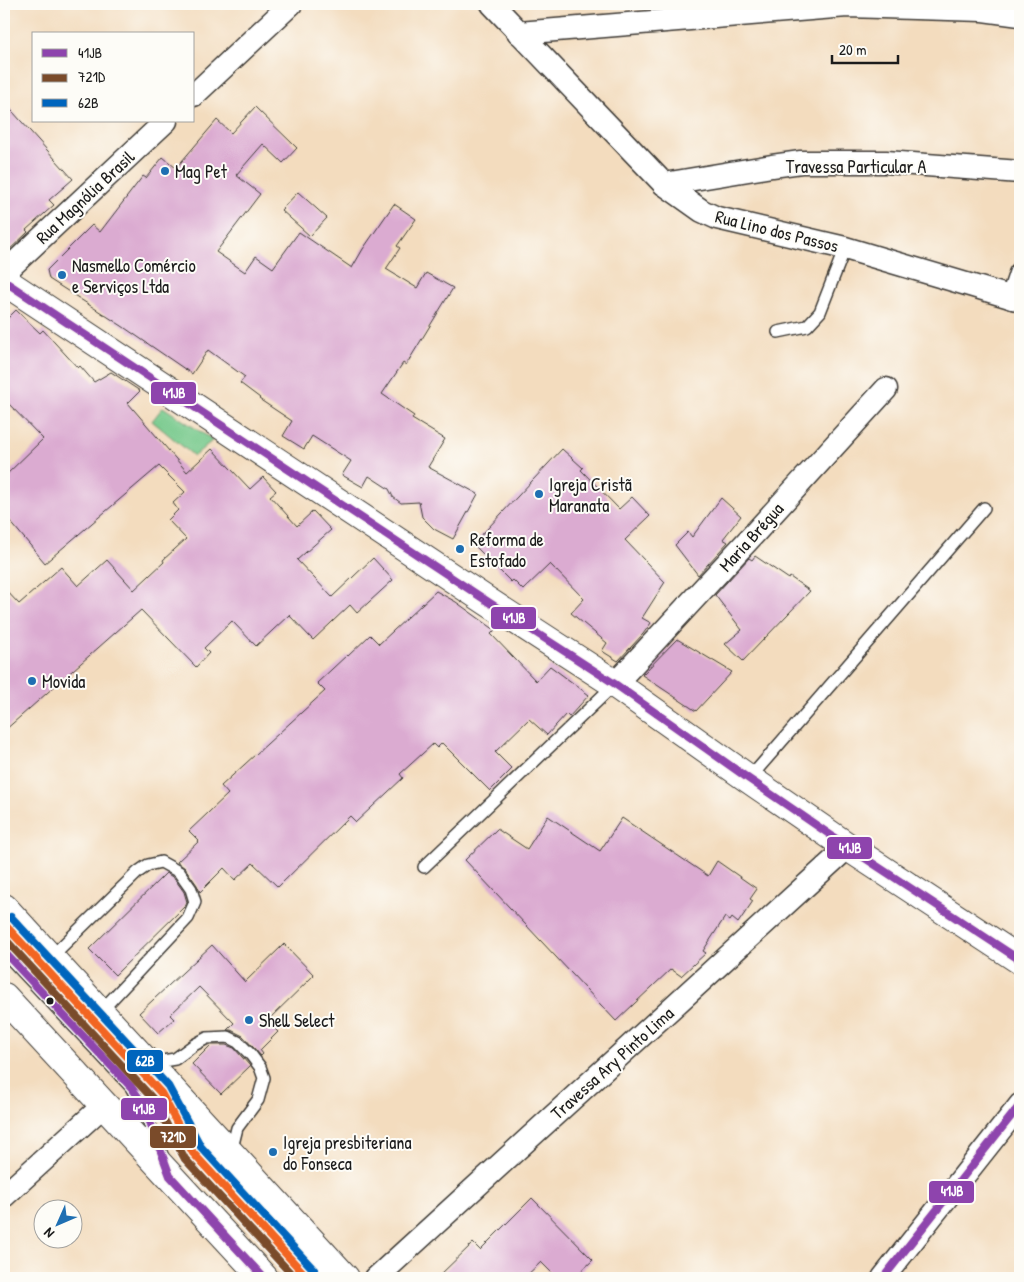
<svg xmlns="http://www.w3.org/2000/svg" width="1024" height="1282" font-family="'Patrick Hand',sans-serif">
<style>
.green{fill:#77c98c;stroke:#4a7254}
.building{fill:#dbabd1}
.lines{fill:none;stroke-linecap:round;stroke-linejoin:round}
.lane-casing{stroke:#3c3934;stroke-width:14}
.street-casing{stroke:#3c3934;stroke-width:25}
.secondary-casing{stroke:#3c3934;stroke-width:30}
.highway-casing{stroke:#3c3934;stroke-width:30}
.lane{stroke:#fff;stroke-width:11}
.street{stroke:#fff;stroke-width:22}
.secondary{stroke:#fff;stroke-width:28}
.highway{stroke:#fff;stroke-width:28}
.bus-1-casing{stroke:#fdfcf7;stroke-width:11}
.bus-2-casing{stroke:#fdfcf7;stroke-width:11}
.bus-3-casing{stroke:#fdfcf7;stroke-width:11}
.bus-4-casing{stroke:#fdfcf7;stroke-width:11}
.bus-1{stroke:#8e44ad;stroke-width:8}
.bus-2{stroke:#7a4b2a;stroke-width:8}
.bus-3{stroke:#0065bd;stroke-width:8}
.bus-4{stroke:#f26522;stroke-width:8}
.poi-dot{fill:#1f6fb2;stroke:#fdfcf7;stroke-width:2}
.bus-dot{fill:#1c1c1c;stroke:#fdfcf7;stroke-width:2}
.labels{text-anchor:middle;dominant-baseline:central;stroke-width:4;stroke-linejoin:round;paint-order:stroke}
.street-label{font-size:18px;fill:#1c1c1c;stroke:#fdfcf7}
.poi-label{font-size:18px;fill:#1c1c1c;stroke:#fdfcf7;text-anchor:start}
.line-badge{stroke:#fdfcf7;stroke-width:2}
.badge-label{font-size:14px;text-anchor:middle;font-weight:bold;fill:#fff}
</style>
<rect width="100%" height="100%" fill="#fdfcf7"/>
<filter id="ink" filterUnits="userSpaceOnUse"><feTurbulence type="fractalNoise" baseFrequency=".02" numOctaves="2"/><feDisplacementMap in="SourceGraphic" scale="10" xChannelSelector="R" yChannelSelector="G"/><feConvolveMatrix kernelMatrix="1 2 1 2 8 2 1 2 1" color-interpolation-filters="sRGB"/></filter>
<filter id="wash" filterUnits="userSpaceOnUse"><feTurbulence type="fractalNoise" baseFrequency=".0096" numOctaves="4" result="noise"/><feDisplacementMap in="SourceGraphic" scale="20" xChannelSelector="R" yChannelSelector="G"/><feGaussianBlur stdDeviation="1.12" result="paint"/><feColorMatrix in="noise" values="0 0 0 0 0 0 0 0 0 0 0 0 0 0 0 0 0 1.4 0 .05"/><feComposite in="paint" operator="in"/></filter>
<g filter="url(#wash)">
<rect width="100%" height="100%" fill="#f3dcbe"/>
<path class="green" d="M 163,407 L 213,440 L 194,456 L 152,421 Z"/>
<g id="blocks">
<g class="building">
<path d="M 4,102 L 73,179 L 49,200 L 54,205 L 26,230 L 28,232 L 4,255 Z"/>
<path d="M 255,107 L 297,148 L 283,163 L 263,144 L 236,175 L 260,194 L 216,252 L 245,272 L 256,256 L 273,268 L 299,232 L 352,268 L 363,249 L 394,204 L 416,219 L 397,246 L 400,248 L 386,269 L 417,288 L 426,273 L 453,288 L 406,365 L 403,363 L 382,394 L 414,416 L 412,419 L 445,439 L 428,467 L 478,494 L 453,539 L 434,529 L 422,517 L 419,502 L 401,503 L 393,497 L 389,489 L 369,476 L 363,487 L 342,475 L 351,461 L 312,436 L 304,449 L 283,436 L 292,421 L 259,399 L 260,398 L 240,383 L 245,377 L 208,350 L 192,374 L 122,326 L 49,279 L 47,270 L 92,225 L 100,232 L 143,176 L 146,178 L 163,157 L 176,168 L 217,120 L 231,133 Z"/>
<path d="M 298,192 L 327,218 L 310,236 L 281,210 Z"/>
<path d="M 16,310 L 40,333 L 43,330 L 78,368 L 80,366 L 94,382 L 111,372 L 140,391 L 128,403 L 187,472 L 212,449 L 250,489 L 263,477 L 276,491 L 270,496 L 297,526 L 313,511 L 331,530 L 297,560 L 332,597 L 373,558 L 393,580 L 357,613 L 350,605 L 313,640 L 289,615 L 256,646 L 232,621 L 204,648 L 209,653 L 196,667 L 141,610 L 4,731 L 4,588 L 19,604 L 61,567 L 78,586 L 107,560 L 134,590 L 164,562 L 163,560 L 186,539 L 168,520 L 178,510 L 173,503 L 185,492 L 159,466 L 45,563 L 4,514 L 4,477 L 43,439 L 4,399 L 4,322 Z"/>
<path d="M 562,449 L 583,468 L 581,470 L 619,509 L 632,497 L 650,516 L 625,540 L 665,582 L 642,618 L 651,623 L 643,634 L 618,661 L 602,651 L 607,643 L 571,613 L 584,599 L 550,564 L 523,590 L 513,580 L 511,582 L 473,544 Z"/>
<path d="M 721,498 L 741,516 L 723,539 L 728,542 L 698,575 L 675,545 L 688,532 L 692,537 Z"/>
<path d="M 755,556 L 789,579 L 790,577 L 810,591 L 743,661 L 725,644 L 742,630 L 715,595 L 749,558 L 752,560 Z"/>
<path d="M 436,591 L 456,602 L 495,630 L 491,634 L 536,681 L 550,666 L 589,695 L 569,717 L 566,714 L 547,735 L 529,719 L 495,752 L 512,769 L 490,791 L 442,743 L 437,748 L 433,744 L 400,774 L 403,778 L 356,822 L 350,816 L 278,887 L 253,863 L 235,880 L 224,868 L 200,892 L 197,885 L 185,868 L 177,862 L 199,841 L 189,831 L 228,794 L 221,786 L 325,691 L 317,683 L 347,655 L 348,656 L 370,635 L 379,644 Z"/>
<path d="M 677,639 L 732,672 L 696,711 L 642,675 Z"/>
<path d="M 548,816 L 600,851 L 622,818 L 708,876 L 717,861 L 757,889 L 750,899 L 753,901 L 738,923 L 732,918 L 730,921 L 725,917 L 703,951 L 706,953 L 681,976 L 671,969 L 616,1021 L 465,860 L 497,829 L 527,849 Z"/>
<path d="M 166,873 L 174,878 L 184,892 L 187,902 L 185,906 L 115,975 L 89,949 Z"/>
<path d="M 284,944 L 314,975 L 267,1021 L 278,1032 L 260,1050 L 263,1054 L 261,1056 L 243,1036 L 231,1030 L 227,1030 L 234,1023 L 199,987 L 170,1015 L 174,1019 L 158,1033 L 139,1013 L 212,945 L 245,982 Z"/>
<path d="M 211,1045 L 226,1045 L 234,1048 L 250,1066 L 221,1094 L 192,1064 Z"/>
<path d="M 532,1198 L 593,1260 L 574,1278 L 557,1278 L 541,1262 L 524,1278 L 437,1278 L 473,1243 L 480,1250 Z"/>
</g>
</g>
</g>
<g filter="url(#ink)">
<use href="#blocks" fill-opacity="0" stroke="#3c3934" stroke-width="1"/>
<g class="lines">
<g class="lane-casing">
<g id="lane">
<path d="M 778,332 L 807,326 L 820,312 L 845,248"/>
<path d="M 749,779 L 984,508"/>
<path d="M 424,867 L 614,685"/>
<path d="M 4,952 L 131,1087 L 144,1110 L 163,1157"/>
<path d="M 50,958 L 138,872 L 148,865 L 161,862 L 179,872 L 191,889 L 195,902 L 188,918 L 100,1012"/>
<path d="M 150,1063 L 175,1059 L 194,1045 L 207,1038 L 228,1037 L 238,1042 L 251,1055 L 260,1067 L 264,1078 L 258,1100 L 237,1128 L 231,1152"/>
<path d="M 162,1093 L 193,1153 L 308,1278"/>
</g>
</g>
<g class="street-casing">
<g id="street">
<path d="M 492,4 L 664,184 L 702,211 L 717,218 L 845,248 L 1020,300"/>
<path d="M 519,33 L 847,6 L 983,10 L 1020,15"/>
<path d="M 194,95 L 291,4"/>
<path d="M 664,184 L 772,166 L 801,162 L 886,162 L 1020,172"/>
<path d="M 4,273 L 166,121"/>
<path d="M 1012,298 L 1020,274"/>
<path d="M 615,684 L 753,535 L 886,389"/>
<path d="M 4,1196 L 104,1105"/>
<path d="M 376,1278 L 848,847"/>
<path d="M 883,1278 L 1020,1105"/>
</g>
</g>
<g class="secondary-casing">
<path id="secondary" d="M 4,281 L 490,603 L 615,684 L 749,779 L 848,847 L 1020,960"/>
</g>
<g class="highway-casing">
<g id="highway">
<path d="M 4,908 L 345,1278"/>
<path d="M 4,997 L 264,1278"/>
</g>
</g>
<use href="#lane" class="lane"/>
<use href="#street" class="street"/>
<use href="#secondary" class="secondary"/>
<use href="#highway" class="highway"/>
<g class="bus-1-casing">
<g id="bus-1">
<path d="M 4,281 L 490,603 L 615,684 L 749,779 L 848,847 L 1020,960"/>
<path d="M 4,952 L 131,1087 L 139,1098 L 150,1122 L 170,1176 L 264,1278"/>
<path d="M 883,1278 L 1020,1105"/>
</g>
</g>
<g class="bus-2-casing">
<path id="bus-2" d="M 4,938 L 153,1099 L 185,1159 L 295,1278"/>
</g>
<g class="bus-3-casing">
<path id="bus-3" d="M 11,917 L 168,1086 L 201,1147 L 315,1271"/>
</g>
<g class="bus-4-casing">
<path id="bus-4" d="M 4,924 L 161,1093 L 193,1153 L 308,1278"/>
</g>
<use href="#bus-1" class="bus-1"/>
<use href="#bus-2" class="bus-2"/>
<use href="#bus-3" class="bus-3"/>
<use href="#bus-4" class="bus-4"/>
</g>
</g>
<g class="poi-dot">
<circle cx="165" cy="171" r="5"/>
<circle cx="62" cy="275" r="5"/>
<circle cx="539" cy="494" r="5"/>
<circle cx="460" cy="549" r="5"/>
<circle cx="32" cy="681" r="5"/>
<circle cx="249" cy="1020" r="5"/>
<circle cx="273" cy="1152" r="5"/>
</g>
<circle class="bus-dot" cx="50" cy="1001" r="4.5"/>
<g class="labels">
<g class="street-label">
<text x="856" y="166">Travessa Particular A</text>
<text transform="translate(85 197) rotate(-43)">Rua Magnólia Brasil</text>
<text transform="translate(777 231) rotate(14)">Rua Lino dos Passos</text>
<text transform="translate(751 537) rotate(-48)">Maria Brégua</text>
<text transform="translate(612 1063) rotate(-42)">Travessa Ary Pinto Lima</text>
</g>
<g class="poi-label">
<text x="175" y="171">Mag Pet</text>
<text x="72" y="265">Nasmello Comércio<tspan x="72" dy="21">e Serviços Ltda</tspan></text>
<text x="549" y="484">Igreja Cristã<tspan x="549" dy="21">Maranata</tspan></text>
<text x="470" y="539">Reforma de<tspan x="470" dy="21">Estofado</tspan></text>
<text x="42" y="681">Movida</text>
<text x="259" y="1020">Shell Select</text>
<text x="283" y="1142">Igreja presbiteriana<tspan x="283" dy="21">do Fonseca</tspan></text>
</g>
</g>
<g class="line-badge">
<rect x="150" y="381" width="47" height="24" rx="5" fill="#8e44ad"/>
<rect x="490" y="606" width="47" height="24" rx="5" fill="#8e44ad"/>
<rect x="826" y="836" width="47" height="24" rx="5" fill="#8e44ad"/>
<rect x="126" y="1049" width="38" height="24" rx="5" fill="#0065bd"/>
<rect x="120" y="1097" width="48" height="24" rx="5" fill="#8e44ad"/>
<rect x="149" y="1125" width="48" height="24" rx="5" fill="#7a4b2a"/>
<rect x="928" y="1180" width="47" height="24" rx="5" fill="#8e44ad"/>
</g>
<g class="badge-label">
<text x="174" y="398">41JB</text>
<text x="514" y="623">41JB</text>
<text x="850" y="853">41JB</text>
<text x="145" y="1066">62B</text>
<text x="144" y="1114">41JB</text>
<text x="173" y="1142">721D</text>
<text x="952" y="1196">41JB</text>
</g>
<rect width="1024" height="1282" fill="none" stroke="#fdfcf7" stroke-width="20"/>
<rect x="32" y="32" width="162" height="90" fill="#fdfcf7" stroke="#a3a29f"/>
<rect x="42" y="49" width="25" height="8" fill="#8e44ad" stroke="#a3a29f"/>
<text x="78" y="58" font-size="15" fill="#1c1c1c">41JB</text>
<rect x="42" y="74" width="25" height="8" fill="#7a4b2a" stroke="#a3a29f"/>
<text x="78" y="82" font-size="15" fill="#1c1c1c">721D</text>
<rect x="42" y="99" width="25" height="8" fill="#0065bd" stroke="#a3a29f"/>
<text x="78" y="108" font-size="15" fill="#1c1c1c">62B</text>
<g transform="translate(58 1224) rotate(225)"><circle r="24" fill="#fdfcf7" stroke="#a3a29f"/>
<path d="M0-4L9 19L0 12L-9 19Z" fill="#1f6fb2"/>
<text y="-8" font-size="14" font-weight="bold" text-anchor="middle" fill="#1c1c1c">N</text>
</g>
<path d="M832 55v8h66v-8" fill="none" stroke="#1c1c1c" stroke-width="2.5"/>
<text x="839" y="55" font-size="15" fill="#1c1c1c" stroke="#fdfcf7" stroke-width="4" paint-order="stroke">20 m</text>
</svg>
